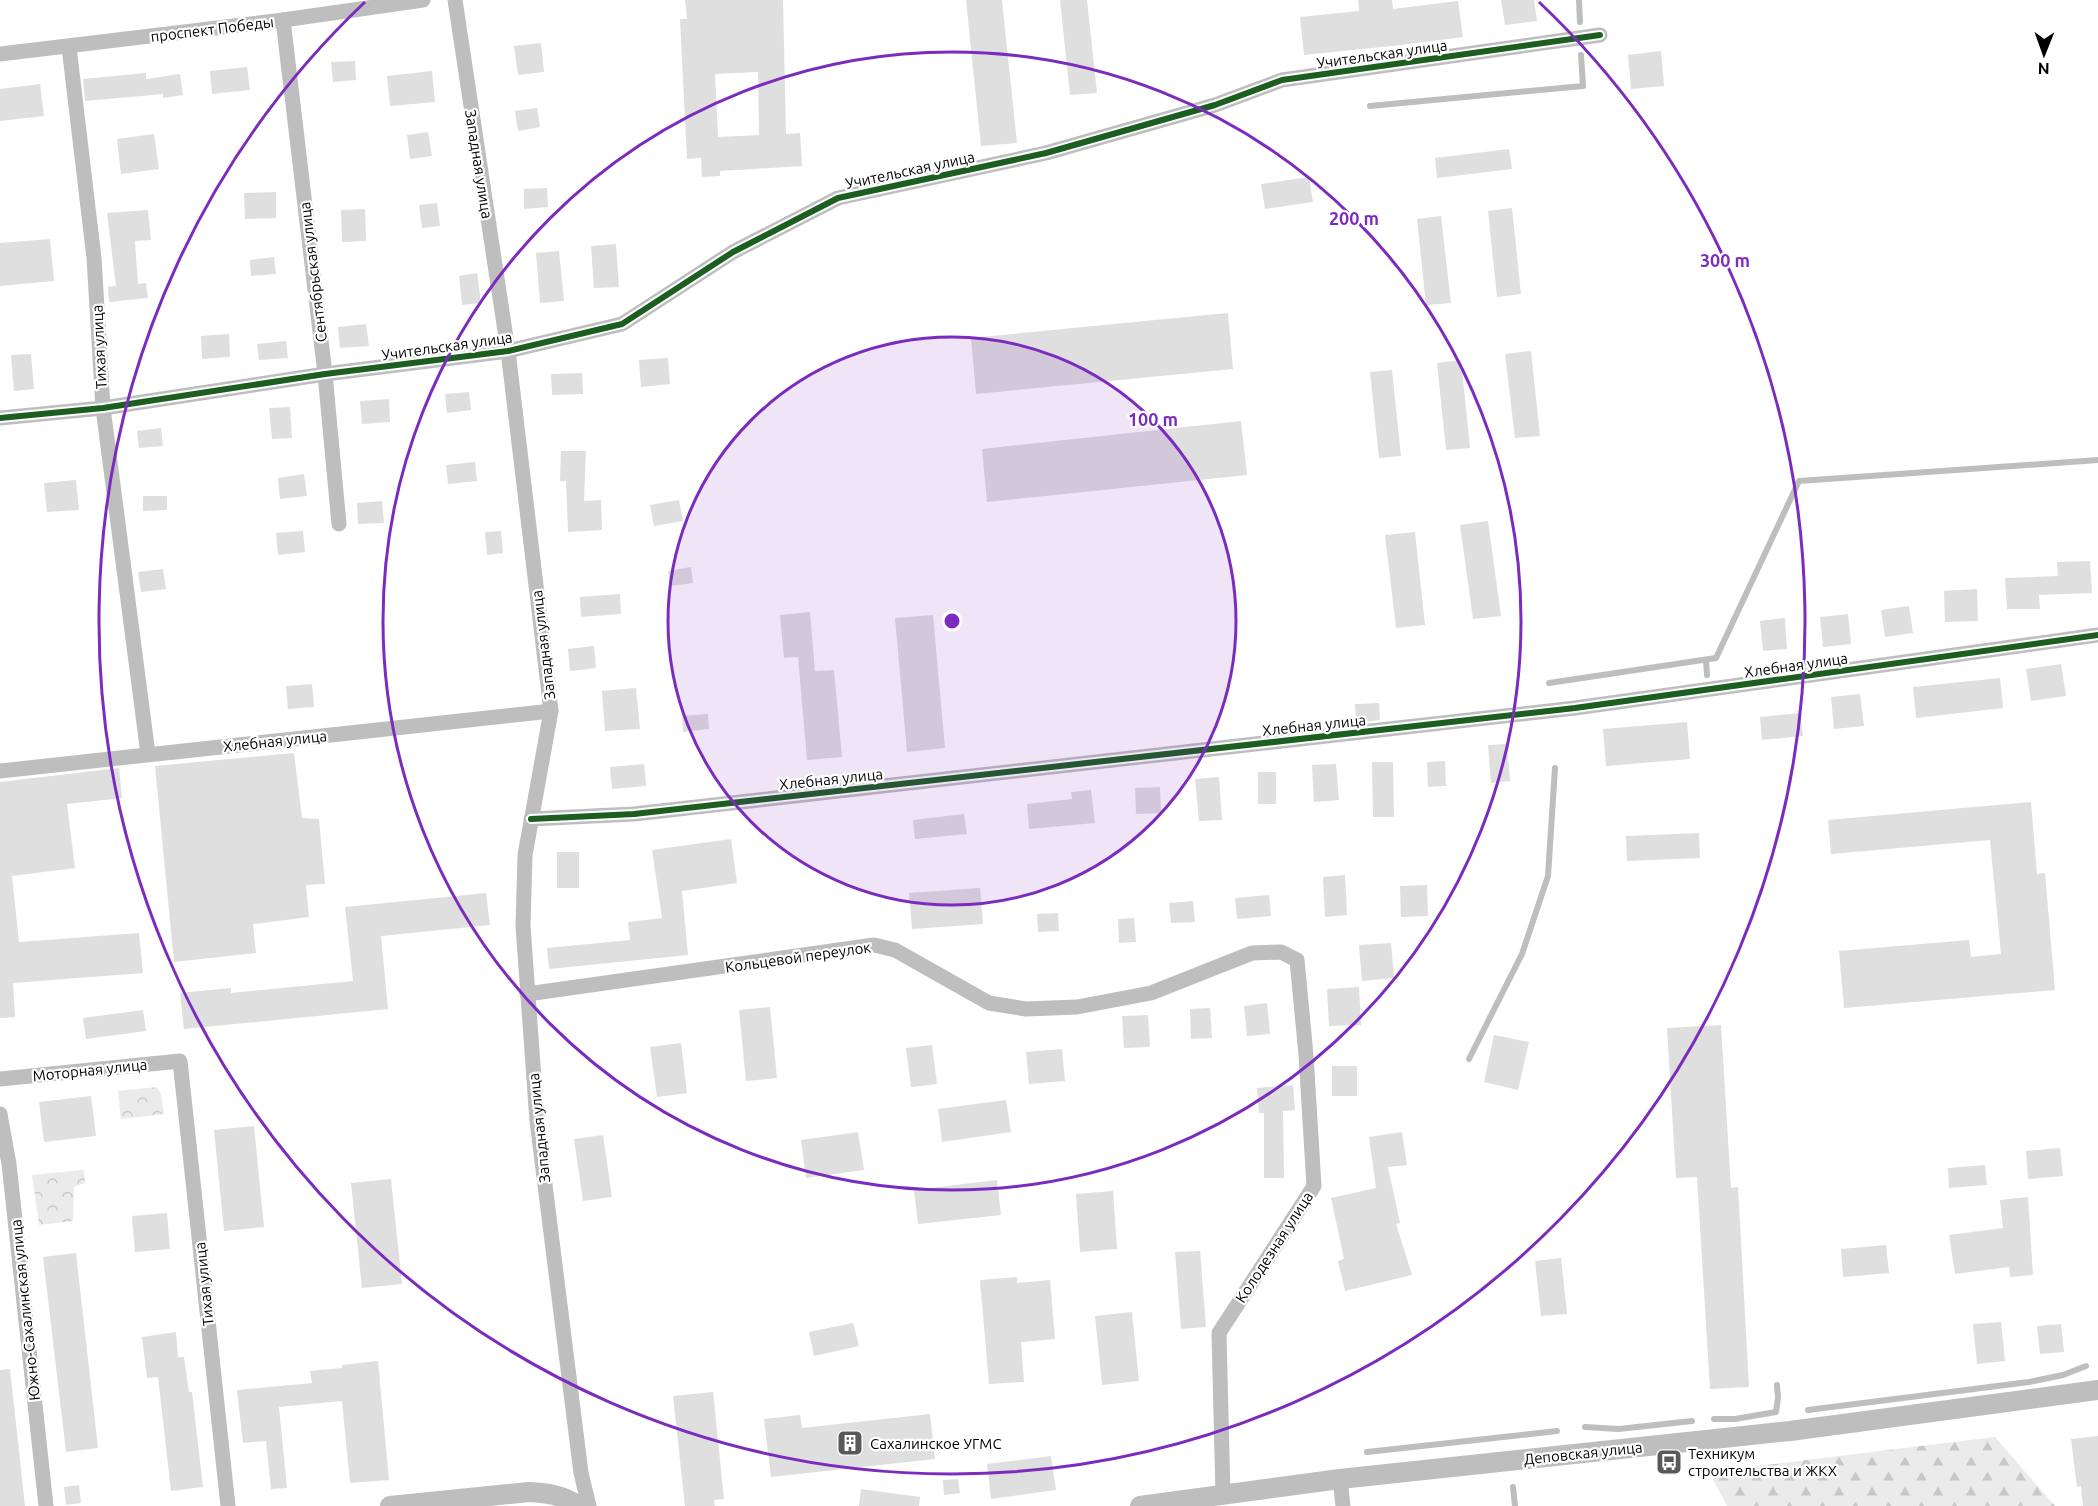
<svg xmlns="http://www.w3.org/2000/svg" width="2098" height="1506" font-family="Ubuntu,sans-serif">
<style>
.forest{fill:url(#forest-firs)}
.park{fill:url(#park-crowns)}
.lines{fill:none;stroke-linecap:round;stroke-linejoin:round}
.stream{stroke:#bebebe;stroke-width:6}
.building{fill:#dfdfdf;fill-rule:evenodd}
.minor{stroke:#bebebe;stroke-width:15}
.tertiary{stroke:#bebebe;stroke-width:20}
.cycleway-casing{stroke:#fff;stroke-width:10}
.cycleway{stroke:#1b5e20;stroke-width:6}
.ring{fill:none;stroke:#7b2cbf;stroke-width:3}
.labels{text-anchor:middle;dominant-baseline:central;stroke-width:4.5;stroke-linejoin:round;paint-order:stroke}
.street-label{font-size:15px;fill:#000;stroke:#fff}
.poi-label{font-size:15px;fill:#000;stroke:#fff;text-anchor:start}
.centre{fill:#7b2cbf;stroke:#fff;stroke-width:3}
.ring-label{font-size:18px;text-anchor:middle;font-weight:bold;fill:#7b2cbf;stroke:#fff;stroke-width:4.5;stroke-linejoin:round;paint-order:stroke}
</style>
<defs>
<pattern id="forest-firs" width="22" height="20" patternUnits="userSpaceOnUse" patternTransform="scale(1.5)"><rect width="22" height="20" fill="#ebebeb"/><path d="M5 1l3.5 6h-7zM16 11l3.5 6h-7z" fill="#c8c8c8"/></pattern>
<pattern id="park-crowns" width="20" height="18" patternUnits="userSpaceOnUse" patternTransform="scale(1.5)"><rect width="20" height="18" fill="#ebebeb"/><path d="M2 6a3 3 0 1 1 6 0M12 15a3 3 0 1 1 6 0" fill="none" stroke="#c8c8c8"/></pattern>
</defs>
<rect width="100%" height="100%" fill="#fff"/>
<path class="forest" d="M 1995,1437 L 2055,1506 L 1727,1506 L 1709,1472 Z"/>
<g class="park">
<path d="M 157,1087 L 161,1094 L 164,1114 L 121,1119 L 118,1091 Z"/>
<path d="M 84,1170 L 85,1183 L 74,1187 L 73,1221 L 39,1225 L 32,1175 Z"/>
</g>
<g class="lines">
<g class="stream">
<path d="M 1579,0 L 1580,22"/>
<path d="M 1370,106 L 1583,86 L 1581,55"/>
<path d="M 1706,660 L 1707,675"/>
<path d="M 1549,683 L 1716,658 L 1799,481 L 2098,460"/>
<path d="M 1469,1059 L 1522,954 L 1548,876 L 1555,768"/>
<path d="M 1808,1410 L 2029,1382 L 2063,1375 L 2086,1366"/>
<path d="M 1714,1419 L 1735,1419 L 1776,1412 L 1778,1398 L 1777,1385"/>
<path d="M 1585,1427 L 1619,1429 L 1692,1421"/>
<path d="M 1367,1452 L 1557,1431"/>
<path d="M 1513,1487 L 1515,1506"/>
</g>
</g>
<g class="building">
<path d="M 685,0 L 783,0 L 786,134 L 800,133 L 802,166 L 720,171 L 720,176 L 702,177 L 701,158 L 687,159 L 680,19 L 687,19 ZM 758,72 L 759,135 L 718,137 L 715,74 Z"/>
<path d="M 966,0 L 1002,0 L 1017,143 L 981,146 Z"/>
<path d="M 1060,0 L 1087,0 L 1097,93 L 1070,95 Z"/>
<path d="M 1358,0 L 1392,0 L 1393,9 L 1458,1 L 1463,37 L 1401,45 L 1304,55 L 1300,17 L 1359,11 Z"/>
<path d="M 1501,0 L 1534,0 L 1537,21 L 1505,25 Z"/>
<path d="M 541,43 L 544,72 L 518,75 L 514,46 Z"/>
<path d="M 1661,51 L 1664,86 L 1631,89 L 1628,55 Z"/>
<path d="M 355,61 L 356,80 L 333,82 L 331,62 Z"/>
<path d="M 247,67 L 250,90 L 212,94 L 210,71 Z"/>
<path d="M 432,71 L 435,102 L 390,106 L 387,76 Z"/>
<path d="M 146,73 L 146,79 L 180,74 L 183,95 L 163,98 L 163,94 L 85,101 L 83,79 Z"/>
<path d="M 40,84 L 44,116 L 0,121 L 0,89 Z"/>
<path d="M 537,108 L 540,127 L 518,131 L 515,111 Z"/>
<path d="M 428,132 L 432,156 L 410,159 L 407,135 Z"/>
<path d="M 154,134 L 159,169 L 121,174 L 117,139 Z"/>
<path d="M 1509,149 L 1512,169 L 1437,178 L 1435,158 Z"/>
<path d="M 1309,177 L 1313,202 L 1265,209 L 1261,184 Z"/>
<path d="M 547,188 L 548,207 L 524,209 L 524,189 Z"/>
<path d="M 276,192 L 276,218 L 245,219 L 244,193 Z"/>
<path d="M 437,203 L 440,226 L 422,228 L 419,205 Z"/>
<path d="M 1512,208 L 1521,294 L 1497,297 L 1488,211 Z"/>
<path d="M 365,209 L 366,241 L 342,242 L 341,210 Z"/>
<path d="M 148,210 L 151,240 L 135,241 L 138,284 L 146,283 L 148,298 L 109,302 L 108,287 L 116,286 L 107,213 Z"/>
<path d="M 1441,216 L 1451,303 L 1426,305 L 1417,219 Z"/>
<path d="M 50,239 L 54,281 L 0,286 L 0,243 Z"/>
<path d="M 616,244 L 619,287 L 594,288 L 591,246 Z"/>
<path d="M 559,251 L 564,301 L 540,303 L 536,253 Z"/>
<path d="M 274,257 L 276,274 L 251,276 L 250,260 Z"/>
<path d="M 477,273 L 481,303 L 462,305 L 459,276 Z"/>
<path d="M 1228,313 L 1233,369 L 976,394 L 971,338 Z"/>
<path d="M 366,324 L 369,346 L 340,348 L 338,327 Z"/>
<path d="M 229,334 L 230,357 L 202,359 L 201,336 Z"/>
<path d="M 286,341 L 288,358 L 259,360 L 257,344 Z"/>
<path d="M 1531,351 L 1540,436 L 1515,438 L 1505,354 Z"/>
<path d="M 31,354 L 34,389 L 14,391 L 11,355 Z"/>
<path d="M 668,358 L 670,384 L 641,387 L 639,360 Z"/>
<path d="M 1461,360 L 1470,448 L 1446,450 L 1437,363 Z"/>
<path d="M 1392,370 L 1401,456 L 1379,458 L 1370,372 Z"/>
<path d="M 582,373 L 583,394 L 552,395 L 551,374 Z"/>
<path d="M 469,392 L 471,410 L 447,413 L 445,394 Z"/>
<path d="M 389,399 L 390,422 L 362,424 L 360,401 Z"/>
<path d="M 290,407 L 292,438 L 272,439 L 269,408 Z"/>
<path d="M 1241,421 L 1247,475 L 987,502 L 982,449 Z"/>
<path d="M 161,428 L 163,446 L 139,448 L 137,431 Z"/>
<path d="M 561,451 L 586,451 L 584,501 L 601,500 L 602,530 L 568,532 L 566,481 L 560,481 Z"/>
<path d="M 475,462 L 477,481 L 448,484 L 446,465 Z"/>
<path d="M 304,474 L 307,496 L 280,499 L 278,478 Z"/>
<path d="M 76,480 L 79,510 L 47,512 L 44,483 Z"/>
<path d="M 143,496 L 167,496 L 167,510 L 143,511 Z"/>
<path d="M 679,500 L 683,521 L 654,526 L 650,505 Z"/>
<path d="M 382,501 L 384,523 L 358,524 L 357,503 Z"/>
<path d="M 1488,521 L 1501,616 L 1473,619 L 1460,525 Z"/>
<path d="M 303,531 L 305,552 L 278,555 L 276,533 Z"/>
<path d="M 501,531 L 503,553 L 487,555 L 485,532 Z"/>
<path d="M 1415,532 L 1425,625 L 1396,628 L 1385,535 Z"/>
<path d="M 2090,561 L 2092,593 L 2039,595 L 2040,609 L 2007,609 L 2005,578 L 2058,576 L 2057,562 Z"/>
<path d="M 691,567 L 693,583 L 670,586 L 668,571 Z"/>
<path d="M 163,569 L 166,589 L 141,592 L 138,572 Z"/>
<path d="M 1977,589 L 1978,621 L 1945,622 L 1944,591 Z"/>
<path d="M 620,594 L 621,614 L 581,617 L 580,597 Z"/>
<path d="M 1909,606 L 1913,633 L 1885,637 L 1881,610 Z"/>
<path d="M 810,612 L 815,671 L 834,670 L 842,757 L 807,760 L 798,657 L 784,658 L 780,615 Z"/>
<path d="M 1848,614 L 1851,644 L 1823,647 L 1820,617 Z"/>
<path d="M 933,615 L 945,748 L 907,752 L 895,618 Z"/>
<path d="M 1785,618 L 1787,649 L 1763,651 L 1760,621 Z"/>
<path d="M 594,646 L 596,668 L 570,671 L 568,649 Z"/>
<path d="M 2061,664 L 2066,696 L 2031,701 L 2026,669 Z"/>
<path d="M 2000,678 L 2003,708 L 1916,718 L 1913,687 Z"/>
<path d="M 312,684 L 314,707 L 288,709 L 286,686 Z"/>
<path d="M 636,688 L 640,729 L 605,731 L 602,691 Z"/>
<path d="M 1860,694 L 1864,726 L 1834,729 L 1831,697 Z"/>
<path d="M 1379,703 L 1380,720 L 1356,723 L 1355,704 Z"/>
<path d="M 1800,713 L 1803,736 L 1762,740 L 1760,717 Z"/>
<path d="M 708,714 L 709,729 L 683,732 L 682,716 Z"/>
<path d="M 1687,722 L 1690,759 L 1606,766 L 1603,729 Z"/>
<path d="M 1507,744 L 1510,781 L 1491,783 L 1488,745 Z"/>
<path d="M 294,753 L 302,818 L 319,819 L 325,884 L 306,885 L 309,917 L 253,924 L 256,953 L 174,962 L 155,766 Z"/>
<path d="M 1445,761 L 1446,786 L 1428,787 L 1427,762 Z"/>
<path d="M 1372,762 L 1393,762 L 1394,817 L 1373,817 Z"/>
<path d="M 644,764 L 646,786 L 612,789 L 610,767 Z"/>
<path d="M 1336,764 L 1339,800 L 1314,802 L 1312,765 Z"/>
<path d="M 119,768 L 122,798 L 67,804 L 75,868 L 12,876 L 19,942 L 139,933 L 143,973 L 13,983 L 15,1017 L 0,1018 L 0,782 Z"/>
<rect x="1258" y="772" width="18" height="32"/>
<path d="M 1219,777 L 1222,820 L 1199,821 L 1195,779 Z"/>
<path d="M 1160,787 L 1161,813 L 1136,814 L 1135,788 Z"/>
<path d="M 1091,790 L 1095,823 L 1029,829 L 1027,804 L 1072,799 L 1071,792 Z"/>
<path d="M 2031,802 L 2037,874 L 2045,873 L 2055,990 L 1844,1008 L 1839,951 L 1969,940 L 1971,957 L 2001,954 L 1990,840 L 1831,854 L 1828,820 Z"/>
<path d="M 964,814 L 967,834 L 915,839 L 913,820 Z"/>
<path d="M 1699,833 L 1700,858 L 1627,861 L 1626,836 Z"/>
<path d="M 731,839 L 737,883 L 682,891 L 688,955 L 549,969 L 547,948 L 630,940 L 628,922 L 662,918 L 652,850 Z"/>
<rect x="557" y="852" width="22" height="36"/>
<path d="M 1345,875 L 1347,915 L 1325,917 L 1323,877 Z"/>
<path d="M 1427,885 L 1428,916 L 1401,917 L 1400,886 Z"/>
<path d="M 980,888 L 983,924 L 912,929 L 909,893 Z"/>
<path d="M 486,893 L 490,925 L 381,936 L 388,1009 L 184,1029 L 180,993 L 231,988 L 231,993 L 353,981 L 345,907 Z"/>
<path d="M 1269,895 L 1271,916 L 1237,919 L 1235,898 Z"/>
<path d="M 1193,901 L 1195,922 L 1171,923 L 1169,903 Z"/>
<path d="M 1058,913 L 1059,931 L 1038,932 L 1037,914 Z"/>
<path d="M 1134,918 L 1136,942 L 1119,943 L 1118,919 Z"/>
<path d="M 1391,943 L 1394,978 L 1362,981 L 1359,945 Z"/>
<path d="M 1359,987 L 1361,1025 L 1329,1026 L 1327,989 Z"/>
<path d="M 1267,1003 L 1270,1034 L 1247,1036 L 1244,1006 Z"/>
<path d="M 770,1007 L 777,1078 L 746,1081 L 739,1010 Z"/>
<path d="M 1210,1008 L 1212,1038 L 1191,1039 L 1190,1009 Z"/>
<path d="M 143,1010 L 146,1031 L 86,1039 L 83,1018 Z"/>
<path d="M 1148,1015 L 1150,1047 L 1124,1048 L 1122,1016 Z"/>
<path d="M 1721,1025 L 1731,1188 L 1738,1187 L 1749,1387 L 1710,1389 L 1697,1177 L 1676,1178 L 1667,1028 Z"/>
<path d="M 1494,1035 L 1529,1042 L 1518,1090 L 1484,1082 Z"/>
<path d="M 681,1043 L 687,1093 L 657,1097 L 650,1047 Z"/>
<path d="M 932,1045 L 937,1084 L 911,1087 L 906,1048 Z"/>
<path d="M 1062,1049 L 1065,1081 L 1029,1084 L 1026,1052 Z"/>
<rect x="1332" y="1066" width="25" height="30"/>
<path d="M 1293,1085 L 1295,1110 L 1283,1111 L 1284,1178 L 1264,1178 L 1264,1113 L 1259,1113 L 1257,1088 Z"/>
<path d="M 91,1096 L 96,1136 L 44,1142 L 39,1102 Z"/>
<path d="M 1006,1100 L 1011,1132 L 942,1142 L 938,1109 Z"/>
<path d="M 254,1126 L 264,1227 L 224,1231 L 214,1130 Z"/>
<path d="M 858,1132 L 864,1170 L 806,1178 L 801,1140 Z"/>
<path d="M 1402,1132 L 1407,1165 L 1388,1167 L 1400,1223 L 1396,1224 L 1412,1275 L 1345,1291 L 1338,1261 L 1344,1259 L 1331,1198 L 1376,1188 L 1369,1137 Z"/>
<path d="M 603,1135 L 612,1197 L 583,1201 L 574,1139 Z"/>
<path d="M 2060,1148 L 2063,1176 L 2028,1179 L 2026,1151 Z"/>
<path d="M 1985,1165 L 1987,1185 L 1949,1188 L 1948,1168 Z"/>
<path d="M 391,1179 L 402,1284 L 362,1288 L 351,1183 Z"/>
<path d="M 997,1180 L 1001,1215 L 918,1224 L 914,1190 Z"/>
<path d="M 1113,1191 L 1117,1249 L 1080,1252 L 1076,1194 Z"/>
<path d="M 2028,1197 L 2033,1275 L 2010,1277 L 2009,1267 L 1955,1274 L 1949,1235 L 2003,1228 L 2000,1200 Z"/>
<path d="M 167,1213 L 170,1249 L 135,1252 L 132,1216 Z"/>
<path d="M 1886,1245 L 1889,1273 L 1843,1277 L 1841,1249 Z"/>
<path d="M 1200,1251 L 1206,1327 L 1181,1329 L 1175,1252 Z"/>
<path d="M 76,1253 L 98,1448 L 66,1452 L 43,1257 Z"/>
<path d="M 1561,1258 L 1567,1314 L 1541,1316 L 1535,1261 Z"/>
<path d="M 1017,1277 L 1017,1283 L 1050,1280 L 1055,1339 L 1021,1342 L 1024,1382 L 989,1384 L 980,1280 Z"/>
<path d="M 1132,1312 L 1139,1381 L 1102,1385 L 1095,1316 Z"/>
<path d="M 2001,1322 L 2005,1361 L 1977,1364 L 1973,1324 Z"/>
<path d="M 853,1323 L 859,1346 L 814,1356 L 809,1332 Z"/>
<path d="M 2061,1324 L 2064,1352 L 2040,1354 L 2037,1326 Z"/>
<path d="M 176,1332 L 178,1357 L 184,1357 L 189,1392 L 192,1392 L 203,1487 L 171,1491 L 158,1377 L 147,1378 L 142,1337 Z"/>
<path d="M 378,1361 L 389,1480 L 350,1483 L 342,1401 L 279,1407 L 287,1488 L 271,1489 L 266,1441 L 243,1443 L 237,1390 L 312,1383 L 310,1371 L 342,1368 L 342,1365 Z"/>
<path d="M 10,1369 L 25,1506 L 0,1506 L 0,1370 Z"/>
<path d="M 713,1392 L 724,1499 L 714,1500 L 715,1506 L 685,1506 L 673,1396 Z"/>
<path d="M 930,1414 L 935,1459 L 771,1477 L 764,1419 L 800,1415 L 802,1428 Z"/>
<path d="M 2098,1436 L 2098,1506 L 2083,1506 L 2081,1486 L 2077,1487 L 2071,1439 Z"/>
<path d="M 1051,1456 L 1056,1490 L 991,1499 L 987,1464 Z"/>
<path d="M 958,1479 L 960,1493 L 944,1495 L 943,1480 Z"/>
<path d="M 79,1485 L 81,1503 L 66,1505 L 64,1487 Z"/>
<path d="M 861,1489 L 920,1497 L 919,1506 L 859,1506 Z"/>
</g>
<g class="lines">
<g class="minor">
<path d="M 455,0 L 508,351 L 551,711 L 525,855 L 523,926 L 537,1121 L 581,1473 L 589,1506"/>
<path d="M 283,20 L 325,374 L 339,524"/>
<path d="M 69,47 L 94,258 L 103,408 L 148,754"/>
<path d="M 0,54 L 283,20 L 423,0"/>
<path d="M 0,418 L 103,408 L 325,374 L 508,351 L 622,324 L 733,252 L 838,198 L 1046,153 L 1215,105 L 1282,80 L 1600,35"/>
<path d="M 0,771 L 551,711"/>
<path d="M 531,819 L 634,814 L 1575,708 L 2098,635"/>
<path d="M 527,994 L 874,945 L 895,950 L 989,1003 L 1026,1009 L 1077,1007 L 1151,993 L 1252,953 L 1281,952 L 1297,960 L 1306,1055 L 1314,1186 L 1219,1333 L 1223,1495"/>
<path d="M 0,1079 L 180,1061 L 228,1506"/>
<path d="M 0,1114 L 9,1164 L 46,1506"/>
<path d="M 1340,1479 L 1343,1506"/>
</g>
<g class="tertiary">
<path d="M 390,1506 L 529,1492 C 548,1493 562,1495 579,1506"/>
<path d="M 1140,1506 L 1340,1479 L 1790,1431 L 2098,1390"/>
</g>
<g class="cycleway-casing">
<g id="cycleway">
<path d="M 0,418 L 103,408 L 325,374 L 508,351 L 622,324 L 733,252 L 838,198 L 1046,153 L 1215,105 L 1282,80 L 1600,35"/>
<path d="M 531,819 L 634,814 L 1575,708 L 2098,635"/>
</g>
</g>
<use href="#cycleway" class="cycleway"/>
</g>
<circle cx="952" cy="621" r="284" fill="#7b2cbf" fill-opacity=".12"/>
<g class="ring">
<circle cx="952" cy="621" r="284"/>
<circle cx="952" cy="621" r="569"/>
<path d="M1539 2A853 853 0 1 1 365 2"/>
</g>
<defs>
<g id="building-square" transform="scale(1.35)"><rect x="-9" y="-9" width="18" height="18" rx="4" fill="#595959" stroke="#fff"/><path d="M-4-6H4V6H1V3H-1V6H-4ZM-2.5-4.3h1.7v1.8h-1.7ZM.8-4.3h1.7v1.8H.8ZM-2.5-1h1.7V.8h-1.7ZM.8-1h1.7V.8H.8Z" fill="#fff"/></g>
<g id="bus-square" transform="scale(1.35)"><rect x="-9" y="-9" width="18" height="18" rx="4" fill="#595959" stroke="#fff"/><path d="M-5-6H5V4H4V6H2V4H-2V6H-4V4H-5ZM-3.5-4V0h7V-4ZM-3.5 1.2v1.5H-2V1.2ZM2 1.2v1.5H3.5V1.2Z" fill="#fff"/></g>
</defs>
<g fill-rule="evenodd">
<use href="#building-square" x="850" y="1443"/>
<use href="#bus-square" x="1669" y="1462"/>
</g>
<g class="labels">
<g class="street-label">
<text transform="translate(212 29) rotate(-7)">проспект Победы</text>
<text transform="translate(1382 54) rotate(-8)">Учительская улица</text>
<text transform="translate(479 164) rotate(81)">Западная улица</text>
<text transform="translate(910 170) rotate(-12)">Учительская улица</text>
<text transform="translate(313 272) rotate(-97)">Сентябрьская улица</text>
<text transform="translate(447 346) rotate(-8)">Учительская улица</text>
<text transform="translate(99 347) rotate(-93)">Тихая улица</text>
<text transform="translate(543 645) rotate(-97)">Западная улица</text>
<text transform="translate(1796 665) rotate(-8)">Хлебная улица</text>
<text transform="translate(1314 725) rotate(-6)">Хлебная улица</text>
<text transform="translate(275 741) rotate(-6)">Хлебная улица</text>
<text transform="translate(831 779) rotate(-6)">Хлебная улица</text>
<text transform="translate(798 957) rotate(-8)">Кольцевой переулок</text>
<text transform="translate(90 1070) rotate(-6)">Моторная улица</text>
<text transform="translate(539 1128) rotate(-96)">Западная улица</text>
<text transform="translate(1274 1247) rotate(-57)">Колодезная улица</text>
<text transform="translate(204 1284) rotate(-96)">Тихая улица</text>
<text transform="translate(25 1310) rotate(-96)">Южно-Сахалинская улица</text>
<text transform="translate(1583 1453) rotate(-6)">Деповская улица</text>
</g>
<g class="poi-label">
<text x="870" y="1443">Сахалинское УГМС</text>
<text x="1688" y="1453">Техникум<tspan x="1688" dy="17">строительства и ЖКХ</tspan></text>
</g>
</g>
<circle cx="952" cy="621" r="9" class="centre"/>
<g class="ring-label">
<text x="1354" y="225">200 m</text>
<text x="1725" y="267">300 m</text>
<text x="1153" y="426">100 m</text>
</g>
<g transform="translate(2044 54) rotate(181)" stroke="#ffffff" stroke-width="4.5" paint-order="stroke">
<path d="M0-4.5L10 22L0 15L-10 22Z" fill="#000000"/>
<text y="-9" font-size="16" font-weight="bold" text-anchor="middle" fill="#000000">N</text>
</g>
</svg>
